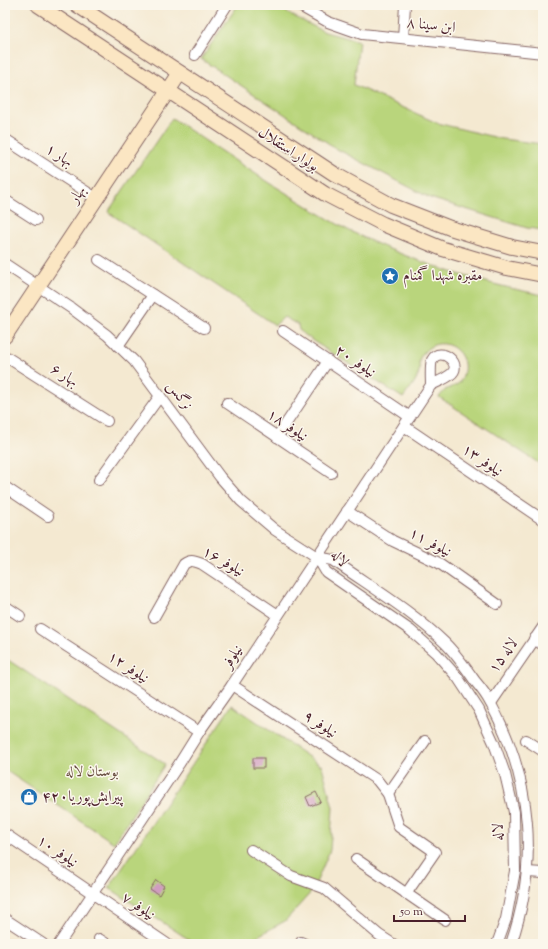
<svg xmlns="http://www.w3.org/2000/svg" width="548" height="949" font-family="'Sorts Mill Goudy',Amiri,serif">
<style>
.green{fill:#b9d57b;stroke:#827a53}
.building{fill:#d09cc0}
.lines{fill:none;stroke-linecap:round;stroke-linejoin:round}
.street-casing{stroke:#866665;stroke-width:12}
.secondary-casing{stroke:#866665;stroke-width:16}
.street{stroke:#fff;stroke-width:10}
.secondary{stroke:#fbe6c3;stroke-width:14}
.labels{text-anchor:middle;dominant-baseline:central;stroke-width:3;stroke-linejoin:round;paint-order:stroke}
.street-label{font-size:15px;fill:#4a1f2b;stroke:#fbf7ec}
.poi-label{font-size:15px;fill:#4a1f2b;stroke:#fbf7ec;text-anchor:start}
.park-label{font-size:15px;fill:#664c3f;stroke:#fbf7ec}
</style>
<rect width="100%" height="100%" fill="#fbf7ec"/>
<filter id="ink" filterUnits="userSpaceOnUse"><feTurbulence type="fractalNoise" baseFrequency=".025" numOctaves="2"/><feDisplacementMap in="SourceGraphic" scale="8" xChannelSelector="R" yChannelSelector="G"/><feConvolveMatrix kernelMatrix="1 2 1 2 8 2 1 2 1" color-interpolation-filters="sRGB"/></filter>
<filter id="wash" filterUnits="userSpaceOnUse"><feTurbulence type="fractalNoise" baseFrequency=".012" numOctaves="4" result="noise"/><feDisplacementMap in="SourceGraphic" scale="16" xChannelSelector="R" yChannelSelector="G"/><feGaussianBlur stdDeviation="0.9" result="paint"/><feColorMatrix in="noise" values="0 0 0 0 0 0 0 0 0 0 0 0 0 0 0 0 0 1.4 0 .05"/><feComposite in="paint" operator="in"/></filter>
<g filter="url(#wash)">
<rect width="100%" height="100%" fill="#f4e9d1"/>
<g class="green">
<path d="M 238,5 L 278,5 L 289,14 L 325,32 L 359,41 L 354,85 L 437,123 L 502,139 L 543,144 L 543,230 L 527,228 L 430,198 L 337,149 L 201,59 Z"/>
<path d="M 172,118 C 217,149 262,179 309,207 C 322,215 335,223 348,230 C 410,261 475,282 543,295 L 543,466 L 439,397 C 441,395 443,392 445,390 C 452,386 458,387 462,378 C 473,354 443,331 424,352 C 415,362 422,365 418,375 C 415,383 408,391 403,398 L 313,341 L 299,330 L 298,325 L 284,317 L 275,325 L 108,212 Z"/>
<path d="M 5,658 L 165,764 L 114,843 L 5,770 Z"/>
<path d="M 232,705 L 322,766 L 333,808 L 330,850 L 313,890 L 285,921 L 247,942 L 236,944 L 196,944 L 109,888 Z"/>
</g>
<g id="blocks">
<g class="building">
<rect x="253" y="758" width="11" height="10"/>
<path d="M 316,792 L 321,802 L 310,806 L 306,797 Z"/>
<path d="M 156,880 L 164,886 L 159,895 L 150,889 Z"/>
</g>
</g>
</g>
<g filter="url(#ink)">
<use href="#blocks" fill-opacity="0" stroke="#866665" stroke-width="1"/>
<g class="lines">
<g class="street-casing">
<g id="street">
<path d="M 298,5 L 328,22 L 362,34 L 543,53"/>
<path d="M 403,38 L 405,5"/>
<path d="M 195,55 L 227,5"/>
<path d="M 5,139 L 96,198"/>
<path d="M 5,200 L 36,220"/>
<path d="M 99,260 L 204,328"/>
<path d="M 5,264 L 71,308 L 107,335 L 134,361 L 220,477 L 241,501 L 275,530 L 317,557 L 333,560 C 371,587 412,611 445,643 C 456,654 466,668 475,681 C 481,688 487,696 491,704 C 532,780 539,863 511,944"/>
<path d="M 283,331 L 410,417"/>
<path d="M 118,346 L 153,295"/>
<path d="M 5,356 L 107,421"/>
<path d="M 227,403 L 331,473"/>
<path d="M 404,426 L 543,520"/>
<path d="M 277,437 L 328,361"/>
<path d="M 99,480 L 160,396"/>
<path d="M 5,487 L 48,516"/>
<path d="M 347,511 L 393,541 L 439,563 L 497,604"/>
<path d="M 317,557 L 326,572 L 410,630 L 436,653 L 458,678 L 479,710 L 494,743 L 505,774 L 514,812 L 515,871 L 506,919 L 497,944"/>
<path d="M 5,606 L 20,616"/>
<path d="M 154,617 L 184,564 C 191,559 194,561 202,564 L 278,615"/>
<path d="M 40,629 L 199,732"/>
<path d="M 534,639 L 543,645"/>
<path d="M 232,685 L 377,780 L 388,794 L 399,827 L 435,852 L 406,894"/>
<path d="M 491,703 L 543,627"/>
<path d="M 526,740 L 543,751"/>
<path d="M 388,794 L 425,741"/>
<path d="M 5,834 L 167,944"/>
<path d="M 251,850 L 291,876 L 324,888 L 379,935 L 393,944"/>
<path d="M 356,859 L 445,920"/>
<path d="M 527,872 L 543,873"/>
<path d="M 5,919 L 43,944"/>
<path d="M 99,939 L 107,944"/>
<path d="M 301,942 L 305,944"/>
<path d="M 59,944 L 179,764 L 199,732 L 232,685 L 431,385 C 437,382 445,379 450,375 C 465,365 440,345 432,360 C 430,365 431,379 431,385"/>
</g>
</g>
<g class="secondary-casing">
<g id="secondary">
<path d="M 38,5 L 325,194 L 383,224 L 443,249 L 507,268 L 543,275"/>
<path d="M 77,5 L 336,175 L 391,205 L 450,228 L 512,247 L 543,253"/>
<path d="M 5,336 L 180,73"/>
</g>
</g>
<use href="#street" class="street"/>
<use href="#secondary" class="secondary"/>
</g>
</g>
<defs>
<g id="sight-disc" transform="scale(0.9)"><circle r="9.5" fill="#1f6fb2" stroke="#fbf7ec"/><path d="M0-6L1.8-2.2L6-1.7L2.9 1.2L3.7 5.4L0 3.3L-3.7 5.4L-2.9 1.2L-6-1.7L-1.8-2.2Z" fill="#fff"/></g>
<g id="shop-disc" transform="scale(0.9)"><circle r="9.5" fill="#1f6fb2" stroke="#fbf7ec"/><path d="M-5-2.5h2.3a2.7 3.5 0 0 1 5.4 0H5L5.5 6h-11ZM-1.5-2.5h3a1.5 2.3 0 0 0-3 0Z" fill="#fff"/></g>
</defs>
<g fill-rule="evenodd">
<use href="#sight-disc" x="390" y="276"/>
<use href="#shop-disc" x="29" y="797"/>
</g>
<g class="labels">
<g class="street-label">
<text transform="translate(431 26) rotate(6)">ابن سینا ۸</text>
<text transform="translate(288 150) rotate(33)">بولوار استقلال</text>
<text transform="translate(59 156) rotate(33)">بهار ۱</text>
<text transform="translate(78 195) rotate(-56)">بهار</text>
<text transform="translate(355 362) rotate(34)">نیلوفر ۲۰</text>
<text transform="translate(64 376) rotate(32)">بهار ۶</text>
<text transform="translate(179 396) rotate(54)">نرگس</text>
<text transform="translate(287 426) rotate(34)">نیلوفر ۱۸</text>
<text transform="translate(482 461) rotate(34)">نیلوفر ۱۳</text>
<text transform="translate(430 543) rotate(28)">نیلوفر ۱۱</text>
<text transform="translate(339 559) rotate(46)">لاله</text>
<text transform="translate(223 562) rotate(30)">نیلوفر ۱۶</text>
<text transform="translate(504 656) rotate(-55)">لاله ۱۵</text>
<text transform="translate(233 657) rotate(-57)">نیلوفر</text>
<text transform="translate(128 668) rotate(33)">نیلوفر ۱۲</text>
<text transform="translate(320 725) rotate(33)">نیلوفر ۹</text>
<text transform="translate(499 832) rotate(-92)">لاله</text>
<text transform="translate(57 852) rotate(34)">نیلوفر ۱۰</text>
<text transform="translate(138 907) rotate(34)">نیلوفر ۷</text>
</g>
<g class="poi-label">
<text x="403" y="276">مقبره شهدا گمنام</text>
<text x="42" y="797">پیرایش‌پوریا۴۲۰</text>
</g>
<g class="park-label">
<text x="92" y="772">بوستان لاله</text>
</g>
</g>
<rect width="548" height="949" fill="none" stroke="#fbf7ec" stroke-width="20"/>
<path d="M394 915v6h71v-6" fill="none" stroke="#4a1f2b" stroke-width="2"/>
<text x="400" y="915" font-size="12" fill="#4a1f2b" stroke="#fbf7ec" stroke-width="3" paint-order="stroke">50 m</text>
</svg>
